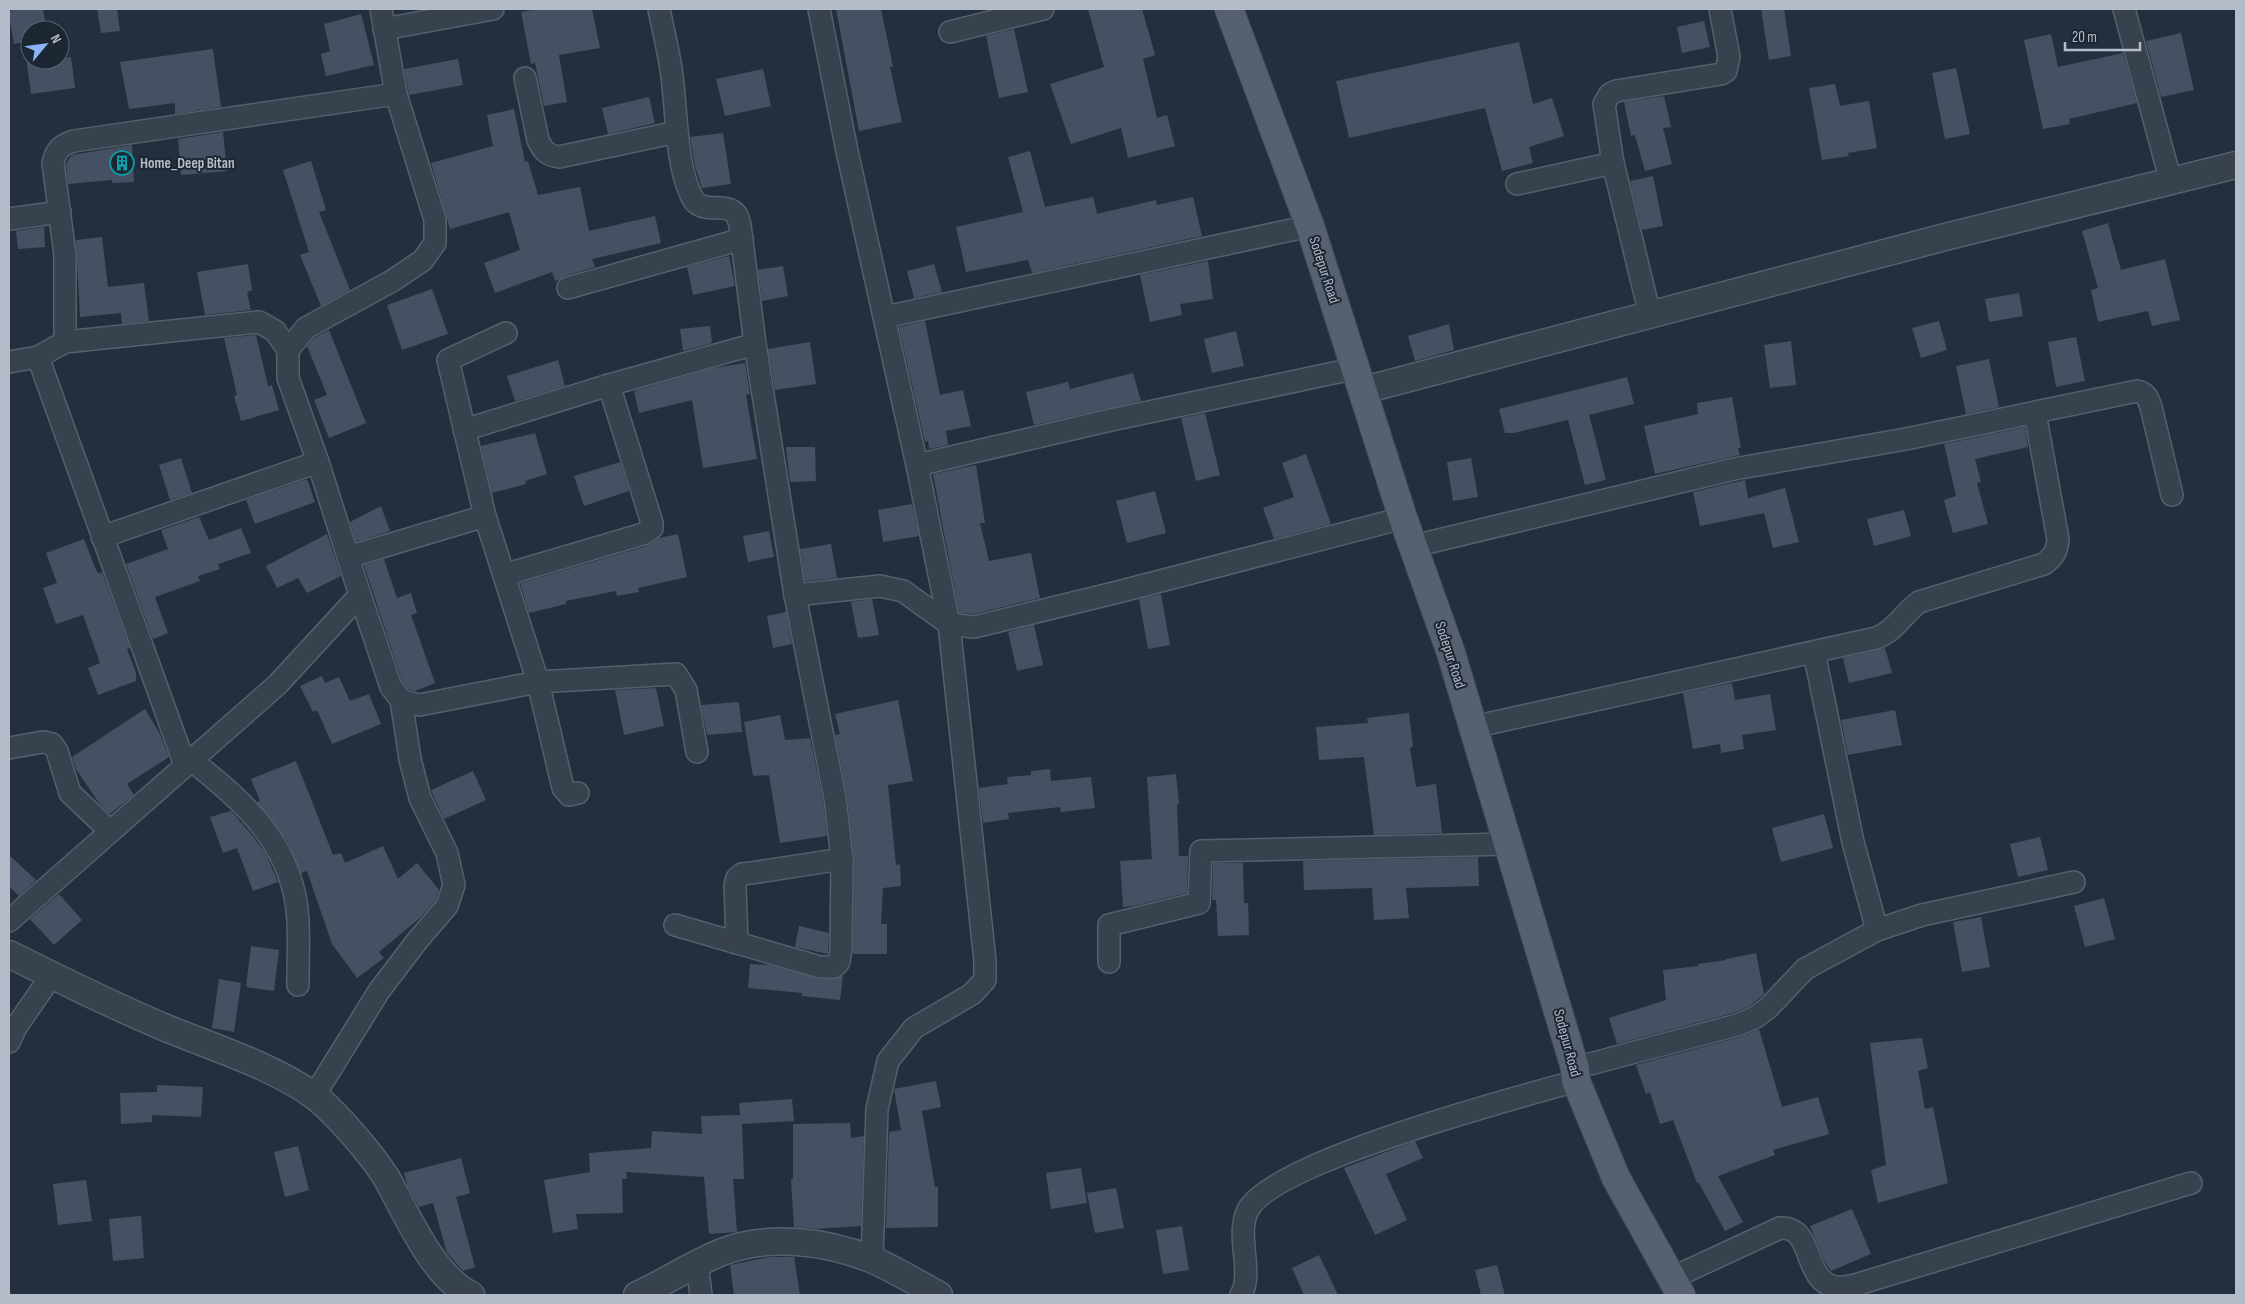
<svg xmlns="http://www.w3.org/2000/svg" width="2245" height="1304" font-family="'Sofia Sans Condensed',sans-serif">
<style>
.building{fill:#455162}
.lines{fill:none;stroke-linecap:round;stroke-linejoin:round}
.minor-casing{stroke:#565f6c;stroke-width:24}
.tertiary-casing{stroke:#565f6c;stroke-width:29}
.primary-casing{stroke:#414a57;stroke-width:30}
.minor{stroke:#38414e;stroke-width:21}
.tertiary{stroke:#38414e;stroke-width:26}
.primary{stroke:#56606e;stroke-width:28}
.labels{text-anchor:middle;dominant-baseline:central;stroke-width:4;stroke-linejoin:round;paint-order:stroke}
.poi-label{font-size:15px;font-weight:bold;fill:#b4bcc9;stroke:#1d2633;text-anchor:start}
.street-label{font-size:15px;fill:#b4bcc9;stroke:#1d2633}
</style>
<rect width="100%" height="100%" fill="#242f3e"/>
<g class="building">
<path d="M 19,9 L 43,9 L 47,30 L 30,30 L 30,60 L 60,60 L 60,58 L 71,57 L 75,88 L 31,94 L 24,42 L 14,44 L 9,16 L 9,11 Z"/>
<path d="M 97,9 L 117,9 L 120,31 L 101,33 Z"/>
<path d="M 537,9 L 592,9 L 600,48 L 559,55 L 567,102 L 544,106 L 535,63 L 531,64 L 521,12 Z"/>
<path d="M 836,9 L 881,9 L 893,67 L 890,67 L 902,122 L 859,131 Z"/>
<path d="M 1088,9 L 1142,9 L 1155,55 L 1143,59 L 1157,118 L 1167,115 L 1175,146 L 1128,158 L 1121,128 L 1071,144 L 1050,84 L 1104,67 Z"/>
<path d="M 1761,9 L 1784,9 L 1791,56 L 1769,60 Z"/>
<path d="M 361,14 L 374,65 L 326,76 L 321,54 L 330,51 L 324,24 Z"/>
<path d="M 1704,21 L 1710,47 L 1682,53 L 1677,27 Z"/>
<path d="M 1014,29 L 1028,92 L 999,98 L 986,36 Z"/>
<path d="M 2181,33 L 2194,90 L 2161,97 L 2146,41 Z"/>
<path d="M 2051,34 L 2058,67 L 2123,53 L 2137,103 L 2069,119 L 2070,124 L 2043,129 L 2024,40 Z"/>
<path d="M 1519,42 L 1533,104 L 1552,98 L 1564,136 L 1529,147 L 1533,163 L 1502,171 L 1485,108 L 1349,138 L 1336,81 Z"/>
<path d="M 213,49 L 221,107 L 175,114 L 175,103 L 129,109 L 120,62 Z"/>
<path d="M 458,59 L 463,85 L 409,95 L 404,69 Z"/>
<path d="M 1956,68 L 1970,134 L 1945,139 L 1932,73 Z"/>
<path d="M 763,69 L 771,106 L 725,116 L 716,79 Z"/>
<path d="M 1835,84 L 1840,106 L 1869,101 L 1877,148 L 1848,153 L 1849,156 L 1822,160 L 1809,88 Z"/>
<path d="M 1664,96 L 1671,127 L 1663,128 L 1672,164 L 1645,171 L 1635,135 L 1631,136 L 1624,102 Z"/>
<path d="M 649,97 L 655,123 L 608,134 L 602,108 Z"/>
<path d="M 514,109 L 525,162 L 528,161 L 538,195 L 580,187 L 589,231 L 655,216 L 661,243 L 592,259 L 595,267 L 565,276 L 558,280 L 555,281 L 552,272 L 495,293 L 484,263 L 520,250 L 509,212 L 450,229 L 431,163 L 493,146 L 487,115 Z"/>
<path d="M 223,132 L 227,171 L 181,175 L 178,139 Z"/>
<path d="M 723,133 L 731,184 L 702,188 L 695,166 L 690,137 Z"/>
<path d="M 132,145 L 134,182 L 112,183 L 112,180 L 68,184 L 66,164 L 72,155 Z"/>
<path d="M 1030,151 L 1045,207 L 1093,197 L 1097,214 L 1156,200 L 1157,205 L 1193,197 L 1202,236 L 1032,273 L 1028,260 L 966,272 L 956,227 L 1023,212 L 1008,157 Z"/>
<path d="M 311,161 L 326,210 L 319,212 L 350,290 L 321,306 L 300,255 L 309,252 L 283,170 Z"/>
<path d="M 1653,176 L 1663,226 L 1642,230 L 1630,181 Z"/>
<path d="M 2108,223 L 2121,270 L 2165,259 L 2180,320 L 2152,326 L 2148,311 L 2098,322 L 2091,290 L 2098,288 L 2082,231 Z"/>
<path d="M 44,227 L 45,247 L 18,249 L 16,231 Z"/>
<path d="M 102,237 L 108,287 L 144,283 L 149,321 L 122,324 L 121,313 L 80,317 L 76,240 Z"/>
<path d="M 729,256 L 735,286 L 693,295 L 687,267 Z"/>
<path d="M 1208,261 L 1213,299 L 1180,304 L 1182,315 L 1150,322 L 1140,275 Z"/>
<path d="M 248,264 L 252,290 L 247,292 L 251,310 L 205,315 L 197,272 Z"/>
<path d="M 934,264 L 942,292 L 914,298 L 907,271 Z"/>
<path d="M 783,266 L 788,296 L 762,301 L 758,270 Z"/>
<path d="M 432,289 L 448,334 L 402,350 L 387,305 Z"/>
<path d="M 2019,293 L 2023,316 L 1989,322 L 1985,299 Z"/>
<path d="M 925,321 L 940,395 L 963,390 L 971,426 L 946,431 L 948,445 L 929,449 L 928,441 L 925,442 L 899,327 Z"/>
<path d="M 1939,321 L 1947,350 L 1921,358 L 1912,328 Z"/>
<path d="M 1449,324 L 1454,350 L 1415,361 L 1408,336 Z"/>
<path d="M 710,326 L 712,343 L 683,351 L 680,329 Z"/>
<path d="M 329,330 L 366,423 L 329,438 L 314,400 L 327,395 L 307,346 L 314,338 Z"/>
<path d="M 1236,331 L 1244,366 L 1212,373 L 1204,339 Z"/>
<path d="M 256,335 L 268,386 L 272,385 L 279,410 L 241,421 L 234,396 L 237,395 L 224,338 Z"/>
<path d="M 2076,337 L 2085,381 L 2056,387 L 2048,342 Z"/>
<path d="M 1791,341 L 1796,385 L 1770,388 L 1764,345 Z"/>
<path d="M 810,342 L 816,384 L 775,390 L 768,349 Z"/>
<path d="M 1989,359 L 1999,407 L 1966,414 L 1956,366 Z"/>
<path d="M 558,360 L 565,386 L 515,401 L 507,376 Z"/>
<path d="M 745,363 L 750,394 L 746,395 L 757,459 L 703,468 L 692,400 L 639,413 L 634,391 L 714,368 Z"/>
<path d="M 1133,373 L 1141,401 L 1034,425 L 1026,392 L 1068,382 L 1070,389 Z"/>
<path d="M 1627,377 L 1634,404 L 1589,415 L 1606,480 L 1585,485 L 1568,420 L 1514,433 L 1505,433 L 1499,409 Z"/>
<path d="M 1732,397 L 1741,448 L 1738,448 L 1740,455 L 1655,474 L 1644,426 L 1698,414 L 1697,403 Z"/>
<path d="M 1205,413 L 1220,475 L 1196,481 L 1181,418 Z"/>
<path d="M 2025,427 L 2028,447 L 1975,459 L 1981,482 L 1977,483 L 1988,524 L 1953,533 L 1944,500 L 1956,496 L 1944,444 Z"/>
<path d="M 535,433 L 547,474 L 525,481 L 526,484 L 492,493 L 481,446 Z"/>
<path d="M 786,447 L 815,447 L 816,481 L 790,482 Z"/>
<path d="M 1306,454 L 1331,524 L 1274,539 L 1263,508 L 1294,497 L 1282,463 Z"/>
<path d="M 181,458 L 192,493 L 170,500 L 159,465 Z"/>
<path d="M 1471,458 L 1478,497 L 1453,501 L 1447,462 Z"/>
<path d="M 620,462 L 629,491 L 584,506 L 574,476 Z"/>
<path d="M 976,465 L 985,523 L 980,523 L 989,561 L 1031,553 L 1040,598 L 973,614 L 959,613 L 933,474 Z"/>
<path d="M 307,479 L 315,502 L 255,524 L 246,500 Z"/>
<path d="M 1745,480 L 1748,498 L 1785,488 L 1799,542 L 1773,548 L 1764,513 L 1700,526 L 1693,492 Z"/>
<path d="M 1155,491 L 1166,533 L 1127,543 L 1116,501 Z"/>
<path d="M 912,504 L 919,536 L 883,542 L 878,510 Z"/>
<path d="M 381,506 L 390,531 L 356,542 L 350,522 Z"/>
<path d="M 1904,510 L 1911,536 L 1874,546 L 1867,519 Z"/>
<path d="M 199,517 L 209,540 L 241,528 L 251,553 L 218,564 L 220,569 L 198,576 L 200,581 L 155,597 L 168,633 L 153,639 L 126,564 L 168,549 L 161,530 Z"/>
<path d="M 769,531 L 774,557 L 748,562 L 743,536 Z"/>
<path d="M 327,534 L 341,576 L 307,593 L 298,578 L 277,588 L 266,566 Z"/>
<path d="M 678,534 L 687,577 L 638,588 L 639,592 L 617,596 L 616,591 L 566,601 L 566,604 L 529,613 L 520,583 L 647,546 L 659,538 Z"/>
<path d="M 84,539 L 96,570 L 99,574 L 102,572 L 130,648 L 127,649 L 136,673 L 136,681 L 98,695 L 88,668 L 100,663 L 83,615 L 56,624 L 43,588 L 57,583 L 46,553 Z"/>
<path d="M 831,544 L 837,578 L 805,581 L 800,549 Z"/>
<path d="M 384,559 L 397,598 L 411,593 L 417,613 L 411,615 L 435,683 L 415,691 L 408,689 L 402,681 L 364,565 Z"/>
<path d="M 1161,594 L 1170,645 L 1148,649 L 1139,599 Z"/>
<path d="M 872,599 L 879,635 L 858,638 L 851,602 Z"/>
<path d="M 786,612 L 792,644 L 773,648 L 767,616 Z"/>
<path d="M 1034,625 L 1043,665 L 1017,671 L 1008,632 Z"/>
<path d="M 1885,648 L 1892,673 L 1849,683 L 1843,658 Z"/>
<path d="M 322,676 L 325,683 L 339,677 L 350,701 L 369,694 L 381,724 L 332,744 L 317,710 L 313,712 L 300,686 Z"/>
<path d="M 1732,683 L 1735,700 L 1770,694 L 1776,730 L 1742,735 L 1744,749 L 1721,753 L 1720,744 L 1693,749 L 1683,693 Z"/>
<path d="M 656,688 L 664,726 L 624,735 L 615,690 Z"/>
<path d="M 898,700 L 913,781 L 888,785 L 896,865 L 900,864 L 901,886 L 883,888 L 881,924 L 887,924 L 887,954 L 853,954 L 854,858 L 847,796 L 835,735 L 840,734 L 835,714 Z"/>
<path d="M 739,702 L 742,732 L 707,735 L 701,705 Z"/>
<path d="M 145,709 L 160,734 L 169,757 L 127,784 L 134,795 L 110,814 L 99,803 L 76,769 L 72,757 Z"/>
<path d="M 1895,710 L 1902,745 L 1848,755 L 1841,720 Z"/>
<path d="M 1409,713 L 1413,747 L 1410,748 L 1416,787 L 1436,784 L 1442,833 L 1374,835 L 1364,757 L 1319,760 L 1316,727 L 1368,723 L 1367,718 Z"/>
<path d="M 780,715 L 785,740 L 810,738 L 823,800 L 827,836 L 780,843 L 769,775 L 753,776 L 744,722 Z"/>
<path d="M 296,761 L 333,855 L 341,853 L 345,863 L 383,846 L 398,879 L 417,863 L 439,890 L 436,900 L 420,918 L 379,952 L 384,958 L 357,978 L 332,944 L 307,871 L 301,873 L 287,841 L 257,802 L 260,801 L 251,779 Z"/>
<path d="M 1050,769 L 1051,781 L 1091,777 L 1095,808 L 1061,812 L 1060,807 L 1008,813 L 1009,819 L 983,823 L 979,788 L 1008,784 L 1007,777 L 1031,775 L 1031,771 Z"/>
<path d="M 473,771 L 486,800 L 444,819 L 431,790 Z"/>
<path d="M 1176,774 L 1179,804 L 1177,805 L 1179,856 L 1188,856 L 1187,893 L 1133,906 L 1123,907 L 1120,861 L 1152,859 L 1147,777 Z"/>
<path d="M 231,811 L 253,836 L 266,854 L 278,882 L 253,891 L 237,848 L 223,853 L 210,817 Z"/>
<path d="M 1824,814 L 1833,848 L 1781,862 L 1772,828 Z"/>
<path d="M 2040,837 L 2048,870 L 2018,877 L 2010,844 Z"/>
<path d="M 9,855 L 36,880 L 19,896 L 9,886 Z"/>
<path d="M 1478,857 L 1479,886 L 1406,888 L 1409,918 L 1374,920 L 1372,888 L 1304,890 L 1303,861 Z"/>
<path d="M 1213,863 L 1243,863 L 1244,903 L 1248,903 L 1249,935 L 1218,936 L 1216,900 L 1212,900 Z"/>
<path d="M 59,894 L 82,920 L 54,945 L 30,919 Z"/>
<path d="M 2104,898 L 2115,939 L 2085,947 L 2074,906 Z"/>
<path d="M 1981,917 L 1990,967 L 1962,972 L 1953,922 Z"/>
<path d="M 799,926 L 829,933 L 828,954 L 795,947 Z"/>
<path d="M 251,946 L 279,950 L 274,991 L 246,987 Z"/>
<path d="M 1756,953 L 1764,994 L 1750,1006 L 1733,1013 L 1617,1044 L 1609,1018 L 1666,1000 L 1663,970 L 1698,966 L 1698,964 L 1726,960 L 1726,959 Z"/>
<path d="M 750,964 L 769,965 L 820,979 L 834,979 L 843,976 L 840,1000 L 802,996 L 802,993 L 748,988 Z"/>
<path d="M 219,979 L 241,983 L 234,1032 L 212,1028 Z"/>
<path d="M 1759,1029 L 1782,1107 L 1818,1097 L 1829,1134 L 1773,1150 L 1775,1155 L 1718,1176 L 1743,1222 L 1725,1231 L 1699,1183 L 1697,1183 L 1673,1120 L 1660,1124 L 1650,1092 L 1646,1094 L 1636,1065 L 1740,1037 Z"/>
<path d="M 1922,1038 L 1928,1068 L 1918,1071 L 1925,1109 L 1933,1107 L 1948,1183 L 1878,1203 L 1871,1170 L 1886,1165 L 1870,1043 Z"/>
<path d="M 936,1081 L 941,1107 L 922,1111 L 935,1187 L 938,1187 L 938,1227 L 886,1228 L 889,1132 L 901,1130 L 894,1089 Z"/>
<path d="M 157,1085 L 203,1087 L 201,1117 L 152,1115 L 152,1122 L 121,1124 L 120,1093 L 157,1092 Z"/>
<path d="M 792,1099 L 794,1121 L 742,1124 L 744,1179 L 733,1179 L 737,1232 L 709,1234 L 704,1177 L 626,1172 L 627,1179 L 622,1179 L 623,1213 L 576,1214 L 578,1229 L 553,1233 L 544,1180 L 590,1172 L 589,1153 L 651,1148 L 652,1131 L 702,1134 L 701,1116 L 740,1115 L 739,1103 Z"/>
<path d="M 850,1123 L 851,1138 L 864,1136 L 861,1226 L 815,1229 L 794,1227 L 791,1179 L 793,1179 L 793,1124 Z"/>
<path d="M 1415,1141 L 1423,1158 L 1386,1174 L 1407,1220 L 1375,1235 L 1344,1168 Z"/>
<path d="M 298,1146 L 309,1190 L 285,1197 L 274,1152 Z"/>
<path d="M 461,1158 L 470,1193 L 456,1197 L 475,1267 L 463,1271 L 447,1253 L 433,1203 L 419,1207 L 407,1185 L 404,1173 Z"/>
<path d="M 1081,1168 L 1087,1203 L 1051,1209 L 1046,1173 Z"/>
<path d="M 86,1180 L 92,1221 L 58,1225 L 53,1184 Z"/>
<path d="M 1116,1188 L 1124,1228 L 1095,1233 L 1087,1193 Z"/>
<path d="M 1852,1209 L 1871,1254 L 1831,1271 L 1825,1262 L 1810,1226 Z"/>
<path d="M 141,1216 L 144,1258 L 113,1261 L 109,1219 Z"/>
<path d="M 1182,1226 L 1189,1270 L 1163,1274 L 1156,1230 Z"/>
<path d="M 1319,1255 L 1338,1295 L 1304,1295 L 1292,1268 Z"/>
<path d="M 769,1257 L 794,1257 L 800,1295 L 734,1295 L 730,1265 Z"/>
<path d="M 1497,1265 L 1505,1295 L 1481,1295 L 1475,1270 Z"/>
</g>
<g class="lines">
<g class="minor-casing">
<g id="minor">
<path d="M 659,9 C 663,29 668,49 671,69 C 677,106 675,164 692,197 C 701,216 725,201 736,214 C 738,217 739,222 740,225 L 755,344 L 795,595"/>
<path d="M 819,9 L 847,151 L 917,465 L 949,624 L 985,961 L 985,980 L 972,994 L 914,1028 L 888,1061 L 877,1109 L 872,1259"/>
<path d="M 2124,9 L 2171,182"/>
<path d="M 384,29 L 493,9"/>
<path d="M 950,32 L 1043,9"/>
<path d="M 525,78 L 538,140 C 543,151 547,155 559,157 L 677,132"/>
<path d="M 1613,163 L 1650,315"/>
<path d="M 1517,184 L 1613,163 L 1604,104 L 1610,94 L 1616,91 L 1721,74 L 1726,71 L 1729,57 L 1720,9"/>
<path d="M 9,219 L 60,212"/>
<path d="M 568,288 L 742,239"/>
<path d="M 885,317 L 1310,226"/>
<path d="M 65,342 L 259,322 L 275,331 L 288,350"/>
<path d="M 38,357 L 185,765"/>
<path d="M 9,362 L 38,357 L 65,342 L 65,255 L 53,163 C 56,150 61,145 74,141 L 396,94"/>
<path d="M 464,430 L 609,385 L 755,344"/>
<path d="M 917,465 L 1111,420 L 1357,368"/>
<path d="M 102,537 L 318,462"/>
<path d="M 1414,546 L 1734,469 L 1906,439 L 2137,391 C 2146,393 2148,398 2151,407 L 2172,495"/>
<path d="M 348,557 L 485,516"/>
<path d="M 504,575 L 643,534 L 652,528 L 652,523 L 609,385"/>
<path d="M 360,595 L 391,687 L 401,700 L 419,705 L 538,682 L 485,516 L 448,360 L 506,333"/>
<path d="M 1814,652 L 1853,842 L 1877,930"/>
<path d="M 1473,727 L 1876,638 C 1894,632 1903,614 1919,602 L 2044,564 C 2053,557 2057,552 2058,539 L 2035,413"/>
<path d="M 9,748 L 43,742 L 52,744 L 57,751 L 70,793 L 110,831"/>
<path d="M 191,760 C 245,802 294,846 298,920 C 299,941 298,963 298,985"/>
<path d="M 578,793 L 569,795 L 563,788 L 538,682 L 676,674 L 686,690 L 697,752"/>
<path d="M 9,921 L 278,684 L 360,595 L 318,462 L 288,378 L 288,350 L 306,328 L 392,281 L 423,260 L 435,243 L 435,220 L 396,94 L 381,9"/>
<path d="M 675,925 L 820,967 L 834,967 L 839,962 L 841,949 L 842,859 L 835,798 L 795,595 L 880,586 L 903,591 L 949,624 L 974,627 L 1118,592 L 1403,518"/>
<path d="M 737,943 L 735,886 L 737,878 L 742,874 L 751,873 L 842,859"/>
<path d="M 1109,962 L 1109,925 L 1199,903 L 1201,851 L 1508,844"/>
<path d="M 9,1042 L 16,1027 L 52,975"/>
<path d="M 1575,1068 L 1737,1025 L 1756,1017 L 1768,1008 L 1805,969 L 1877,930 L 1922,915 L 2074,882"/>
<path d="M 314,1096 L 379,991 L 417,941 L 447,906 L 454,885 L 447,853 L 420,798 L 410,759 L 401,700"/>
<path d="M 697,1263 L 701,1295"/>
<path d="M 1672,1278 L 1780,1228 C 1815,1225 1802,1282 1836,1287 C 1842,1288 1849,1286 1855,1285 L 2191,1183"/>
<path d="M 1241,1295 C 1254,1272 1235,1235 1248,1210 C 1274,1161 1516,1098 1576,1081"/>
</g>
</g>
<g class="tertiary-casing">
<g id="tertiary">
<path d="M 1364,390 L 1949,236 L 2236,165"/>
<path d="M 9,954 C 61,980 113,1006 166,1028 C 215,1048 270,1065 313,1095 C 335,1111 372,1155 386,1177 C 407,1214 432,1276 471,1295"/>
<path d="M 637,1295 C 666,1282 692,1264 722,1252 C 769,1234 825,1241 871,1259 C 894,1269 917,1283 939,1295"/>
</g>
</g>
<g class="primary-casing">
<path id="primary" d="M 1229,9 L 1310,226 L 1403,518 L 1451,653 L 1575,1068 L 1576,1081 L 1616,1178 L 1681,1295"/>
</g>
<use href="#minor" class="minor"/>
<use href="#tertiary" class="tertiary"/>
<use href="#primary" class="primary"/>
</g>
<defs>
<g id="building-ring" transform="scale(1.25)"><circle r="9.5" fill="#1d2633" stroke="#0f9aa8" stroke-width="1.5"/><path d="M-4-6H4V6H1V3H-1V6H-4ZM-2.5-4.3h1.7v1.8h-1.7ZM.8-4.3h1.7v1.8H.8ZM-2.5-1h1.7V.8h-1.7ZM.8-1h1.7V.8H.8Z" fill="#0f9aa8"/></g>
</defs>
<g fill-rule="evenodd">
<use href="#building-ring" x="122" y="163"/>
</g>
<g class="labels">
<g class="poi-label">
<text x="140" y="163">Home_Deep Bitan</text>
</g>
<g class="street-label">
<text transform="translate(1324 270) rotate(72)">Sodepur Road</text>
<text transform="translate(1450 655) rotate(72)">Sodepur Road</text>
<text transform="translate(1567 1043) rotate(75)">Sodepur Road</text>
</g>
</g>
<rect width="2245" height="1304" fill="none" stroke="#b4bcc9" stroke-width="20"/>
<g transform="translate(45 45) rotate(61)"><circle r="24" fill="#1d2633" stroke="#59626f"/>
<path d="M0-4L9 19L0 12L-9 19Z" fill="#8ab4f8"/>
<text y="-8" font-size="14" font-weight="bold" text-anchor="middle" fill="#b4bcc9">N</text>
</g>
<path d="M2065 42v8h75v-8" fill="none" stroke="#b4bcc9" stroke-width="2.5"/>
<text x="2072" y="42" font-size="15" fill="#b4bcc9" stroke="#1d2633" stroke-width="4" paint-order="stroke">20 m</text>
</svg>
